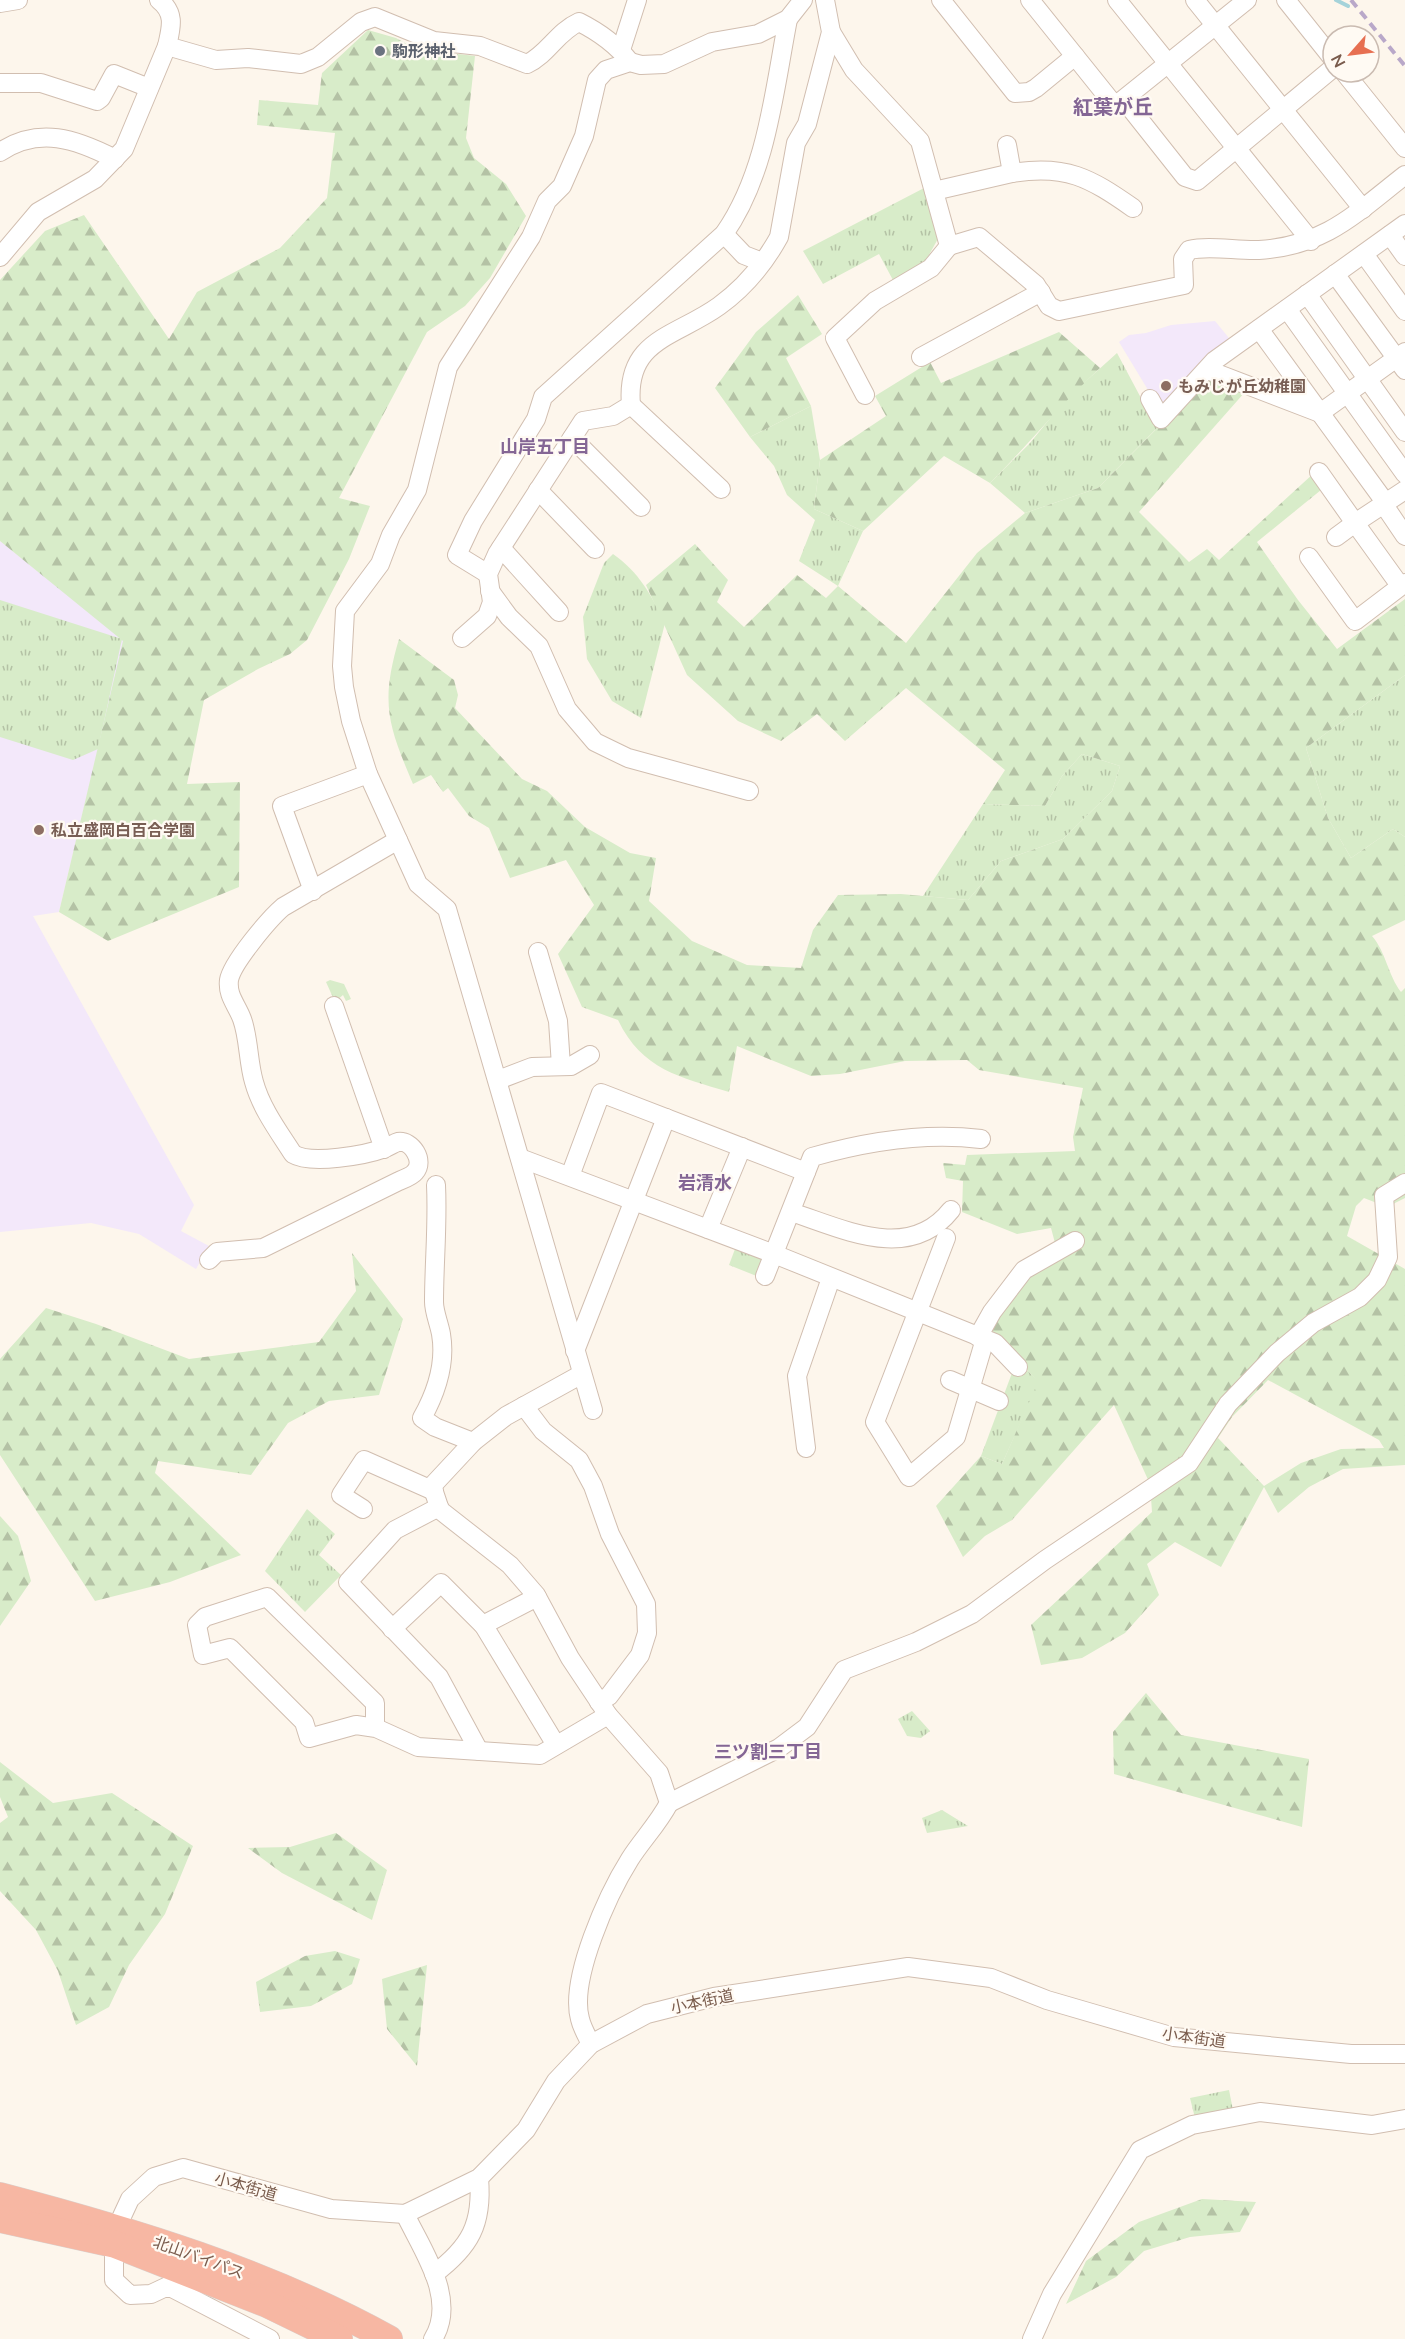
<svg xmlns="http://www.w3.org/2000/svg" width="1405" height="2339" font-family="Mulish,'Noto Sans JP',sans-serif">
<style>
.education{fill:#f3e8fa}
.grass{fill:url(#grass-tufts)}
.forest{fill:url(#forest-firs);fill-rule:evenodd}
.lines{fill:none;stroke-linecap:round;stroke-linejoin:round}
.stream{stroke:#a5d3da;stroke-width:4}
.minor-casing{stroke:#d1beb0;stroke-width:20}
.highway-casing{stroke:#dad1cd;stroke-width:28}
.minor{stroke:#fff;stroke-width:18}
.highway{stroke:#f7b7a3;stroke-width:27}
.rail{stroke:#b9a8c9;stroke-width:4;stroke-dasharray:9 6;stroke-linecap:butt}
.worship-dot{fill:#6b7280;stroke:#fffaf3;stroke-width:2}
.education-dot{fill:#8d6e63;stroke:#fffaf3;stroke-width:2}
.labels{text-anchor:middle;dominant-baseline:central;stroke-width:4.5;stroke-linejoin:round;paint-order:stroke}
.worship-label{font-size:16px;font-weight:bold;fill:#5b616d;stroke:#fffaf3;text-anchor:start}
.education-label{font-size:16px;font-weight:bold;fill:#785e54;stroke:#fffaf3;text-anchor:start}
.street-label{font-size:16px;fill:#7a5c4d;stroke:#fffaf3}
.neighbourhood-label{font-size:18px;font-weight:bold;fill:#846695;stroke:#fffaf3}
.quarter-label{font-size:20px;font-weight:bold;fill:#846695;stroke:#fffaf3}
</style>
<defs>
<pattern id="grass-tufts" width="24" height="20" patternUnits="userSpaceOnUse" patternTransform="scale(1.5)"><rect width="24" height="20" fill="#d8ecc9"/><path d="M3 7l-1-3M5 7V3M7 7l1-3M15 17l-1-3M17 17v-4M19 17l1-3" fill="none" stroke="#b4c2a5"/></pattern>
<pattern id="forest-firs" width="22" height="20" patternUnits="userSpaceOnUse" patternTransform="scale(1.5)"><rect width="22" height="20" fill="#d8ecc9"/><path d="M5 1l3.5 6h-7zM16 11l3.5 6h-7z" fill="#b4c2a5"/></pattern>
</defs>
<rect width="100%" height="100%" fill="#fdf6ec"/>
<g class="education">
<path d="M 1215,321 L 1233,343 L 1162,413 L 1119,342 L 1129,335 L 1146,333 L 1171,325 Z"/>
<path d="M 0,541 L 124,640 L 59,912 L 33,916 L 194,1205 L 181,1231 L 209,1246 L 196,1269 L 139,1234 L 91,1223 L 0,1232 Z"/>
</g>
<g class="grass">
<path d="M 926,187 L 939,237 L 921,269 L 894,282 L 879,254 L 823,284 L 803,251 Z"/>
<path d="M 1117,353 L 1157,428 L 1098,488 L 1025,513 L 990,483 L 1030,443 L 1065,400 Z"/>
<path d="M 811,406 L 820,460 L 814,509 L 863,531 L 838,586 L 799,561 L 815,520 L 787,495 L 774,466 L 750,437 Z"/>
<path d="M 613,554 C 639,572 651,595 665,623 L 641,718 L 612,701 L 587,659 L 583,617 L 604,563 Z"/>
<path d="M 0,600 L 122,639 L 98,749 L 73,760 L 0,737 Z"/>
<path d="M 1405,675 L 1405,837 L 1393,829 L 1351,858 L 1328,818 L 1306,748 Z"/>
<path d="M 1082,754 L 1120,766 L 1112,791 L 1063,839 L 1001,861 L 968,900 L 923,896 L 983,804 L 1045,806 L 1062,776 Z"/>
<path d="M 330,980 L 344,984 L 351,999 L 346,1001 L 343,995 L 335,1002 L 326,982 Z"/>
<path d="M 735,1249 L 762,1259 L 764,1263 L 759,1277 L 729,1265 Z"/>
<path d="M 1023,1366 L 1039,1382 L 1002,1464 L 981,1456 L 1012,1373 Z"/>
<path d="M 307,1509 L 335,1534 L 319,1555 L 341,1575 L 305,1612 L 265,1571 Z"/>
<path d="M 912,1711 L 930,1731 L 921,1738 L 907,1736 L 898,1719 Z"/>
<path d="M 942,1810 L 968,1826 L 927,1833 L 922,1818 Z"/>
<path d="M 1229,2090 L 1233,2110 L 1195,2118 L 1190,2098 Z"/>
</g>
<g class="forest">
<path d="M 368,30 L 396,38 L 416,49 L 475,56 L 466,138 L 474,158 L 506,184 L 526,216 L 490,278 L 465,306 L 427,332 L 339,498 L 370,506 L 349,559 L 307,640 L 290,654 L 258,669 L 204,700 L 187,784 L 240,782 L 239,887 L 108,941 L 59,912 L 123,641 L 0,541 L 0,280 L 45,231 L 84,215 L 169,339 L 197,292 L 280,248 L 327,198 L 335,133 L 257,125 L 259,100 L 318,105 L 322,73 Z"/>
<path d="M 798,295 L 822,334 L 786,358 L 811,406 L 750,437 L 715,388 L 756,332 Z"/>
<path d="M 1059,332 L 1100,368 C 1061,404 1028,445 990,483 L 944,456 L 863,531 L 814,509 L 820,460 L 886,416 L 875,396 L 930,362 L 941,383 Z"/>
<path d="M 1215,377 L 1245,392 L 1139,512 L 1189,562 L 1207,549 L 1219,560 L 1314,473 L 1321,490 L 1257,542 L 1298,600 L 1337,649 L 1405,599 L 1405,675 L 1306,748 L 1328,818 L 1351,858 L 1393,829 L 1405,837 L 1405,920 L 1372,936 C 1386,952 1388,975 1401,992 L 1405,988 L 1405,1198 L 1387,1207 L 1364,1198 L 1356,1206 L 1347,1236 L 1405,1269 L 1405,1465 L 1343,1469 L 1309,1487 L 1278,1513 L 1264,1487 L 1221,1567 L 1175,1542 L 1147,1564 L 1159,1595 L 1125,1633 L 1082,1658 L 1041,1665 L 1031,1625 L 1152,1512 L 1150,1484 L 1114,1405 L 1012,1520 L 985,1536 L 963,1557 L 936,1506 L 981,1456 L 1002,1464 L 1038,1382 L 989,1327 L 1055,1243 L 1051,1228 L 1017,1234 L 962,1212 L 963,1181 L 946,1178 L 943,1163 L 965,1165 L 967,1155 L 1075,1151 L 1073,1137 L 1083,1088 L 979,1070 L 967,1060 L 905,1061 L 840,1074 L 811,1076 L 737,1046 L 729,1092 C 680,1077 642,1070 618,1020 L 582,1007 L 558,954 L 594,905 L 566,860 L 510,878 L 489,828 L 469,816 L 448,788 L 443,792 L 431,775 L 413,784 C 388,725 380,703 399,639 L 454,680 L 458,695 L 455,708 L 522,779 L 547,791 L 585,827 L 630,853 L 656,858 L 649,901 L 692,941 L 747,965 L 801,968 L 813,930 L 838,895 L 901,894 L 968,900 L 1001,861 L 1063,839 L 1112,791 L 1120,766 L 1082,754 L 1062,776 L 1045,806 L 983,804 L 1005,770 L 906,688 L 845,741 L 817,714 L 781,741 L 738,721 L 687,675 L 646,585 L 695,544 L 728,580 L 717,602 L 744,627 L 797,575 L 826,598 L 838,586 L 906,643 L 977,553 L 1025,513 L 1098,488 L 1202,383 ZM 1268,1380 L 1379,1440 L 1384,1448 L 1341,1449 L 1301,1463 L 1264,1486 L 1218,1438 L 1232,1417 Z"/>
<path d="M 352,1253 L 403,1319 L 379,1395 L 329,1401 L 288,1423 L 251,1475 L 158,1461 L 155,1473 L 241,1555 L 170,1582 L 95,1601 L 0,1455 L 0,1359 L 46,1308 L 96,1324 L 189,1359 L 319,1342 L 356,1291 Z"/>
<path d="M 0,1516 L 18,1536 L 31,1581 L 0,1626 Z"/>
<path d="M 1146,1693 L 1181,1735 L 1309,1759 L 1302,1827 L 1114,1774 L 1113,1732 Z"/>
<path d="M 0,1762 L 53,1803 L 112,1793 L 193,1846 L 165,1914 L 129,1965 L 109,2007 L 76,2025 L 58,1971 L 36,1930 L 0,1891 L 0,1823 L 8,1817 L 0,1797 Z"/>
<path d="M 336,1833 L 387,1870 L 372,1920 L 282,1873 L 248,1848 L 290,1847 Z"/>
<path d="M 335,1951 L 360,1959 L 352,1984 L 311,2006 L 260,2012 L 256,1982 L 305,1956 Z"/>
<path d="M 427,1965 L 417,2066 L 387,2029 L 382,1979 Z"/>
<path d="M 1202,2199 L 1256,2202 L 1240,2232 L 1190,2237 L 1144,2251 L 1116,2277 L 1066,2304 L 1086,2261 L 1139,2222 Z"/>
</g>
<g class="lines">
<path class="stream" d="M 1336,0 L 1348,6"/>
<g class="minor-casing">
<g id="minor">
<path d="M 159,0 C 176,13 171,28 167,46 L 216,60 L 248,58 L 301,64 L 318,57 L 361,22 L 375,17 L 434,41 L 480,46 L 527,64 C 548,54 557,32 579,22 C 599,32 616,44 630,62"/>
<path d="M 941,0 L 1015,93 L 1029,92 L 1036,88 L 1075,56"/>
<path d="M 1030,0 L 1115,106 L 1247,0"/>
<path d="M 1117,0 L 1311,241"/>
<path d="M 1195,0 L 1363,209"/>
<path d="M 1286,0 L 1333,59"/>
<path d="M 0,3 L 18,0"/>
<path d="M 831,32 L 854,70 L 920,141 L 949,246 L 979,237 L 1036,285 L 1049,306 L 1059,311 L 1184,285 L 1183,259 L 1189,250 C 1209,245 1237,251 1259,250 C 1325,246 1355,214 1405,175"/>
<path d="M 621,50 L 637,0"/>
<path d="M 1344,72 L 1405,148"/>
<path d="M 0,83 L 41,83 L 97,101 L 101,98 L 114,74 L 149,88"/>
<path d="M 1124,100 L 1185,177 L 1197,181 L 1333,68"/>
<path d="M 0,152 C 39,126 76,139 115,159"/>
<path d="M 1012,173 C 1066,164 1090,178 1133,208"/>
<path d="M 934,191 L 1012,173 L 1007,145"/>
<path d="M 724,234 L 744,255 L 762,262"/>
<path d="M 1390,235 L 1405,256"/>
<path d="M 1364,254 L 1405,311"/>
<path d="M 0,257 L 38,212 L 95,179 L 124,149 L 167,46"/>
<path d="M 1335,274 L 1405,370"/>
<path d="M 1307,294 L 1405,432"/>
<path d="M 1287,309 L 1405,474"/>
<path d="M 1259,329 L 1385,502"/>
<path d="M 921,357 L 1041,292"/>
<path d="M 1208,370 L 1320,413 L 1405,352"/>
<path d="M 865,395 L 835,338 L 875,301 L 931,268 L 949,246"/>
<path d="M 1150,399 L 1161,419 L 1214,361 L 1405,224"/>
<path d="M 631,405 L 721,489"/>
<path d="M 572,438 L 641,507"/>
<path d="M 1319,472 L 1355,523 L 1336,537"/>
<path d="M 538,490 L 595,549"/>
<path d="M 1384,505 L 1405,536"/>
<path d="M 501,548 L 559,612"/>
<path d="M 1309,557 L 1355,621 L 1405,583"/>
<path d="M 488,574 L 457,555 L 473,521 L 536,419 L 543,397 L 724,234 C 767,173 774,91 788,19"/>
<path d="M 1396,580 L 1355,523 L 1405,490"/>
<path d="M 490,591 L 509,617 L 539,646 L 567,709 L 595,742 L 628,758 L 749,791"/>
<path d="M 462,638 L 487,616 L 492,602 L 488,574 L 497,554 L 583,421 L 613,416 L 631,405 C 625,339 676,337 719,306 C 744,288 764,264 779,237 L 796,143 L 807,124 L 831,32 L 825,0"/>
<path d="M 313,891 L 282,806 L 368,774"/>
<path d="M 538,952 L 558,1021 L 561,1066"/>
<path d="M 334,1006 L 384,1149"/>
<path d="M 498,1080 L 532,1067 L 571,1066 L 590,1055"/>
<path d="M 520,1158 L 774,1254 L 995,1343 L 1018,1367"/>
<path d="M 570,1176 L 601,1093 L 806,1172"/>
<path d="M 436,1185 C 438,1224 434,1263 434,1302 C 434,1312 439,1323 441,1334 C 446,1363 436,1393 422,1418 L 435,1427 L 473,1442"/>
<path d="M 791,1212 C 844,1229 909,1263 951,1210"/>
<path d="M 708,1229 L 742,1147"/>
<path d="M 946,1238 L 875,1422 L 909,1477 L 956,1437 L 985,1339"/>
<path d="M 209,1260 L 217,1252 L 263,1248 L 399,1181 C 404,1179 412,1176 415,1172 C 425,1161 412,1140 398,1142 C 394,1143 389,1147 385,1148 C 366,1155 311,1165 293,1154 C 279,1132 261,1108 254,1082 C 248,1062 249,1038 242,1019 C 237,1005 227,996 229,980 C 232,963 269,919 283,907 L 398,840"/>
<path d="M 765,1276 L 812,1157 C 868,1141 924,1132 981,1139"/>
<path d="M 978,1337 L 992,1312 L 1024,1270 L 1075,1241"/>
<path d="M 575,1351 L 666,1118"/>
<path d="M 582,1374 L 506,1416 L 473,1442 L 432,1486 L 440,1510 L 510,1565 L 536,1595 L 570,1658 L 608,1715 L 659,1773 L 669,1803 C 658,1824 642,1840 630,1859 C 608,1894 569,1979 580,2019 C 582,2028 587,2036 591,2044"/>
<path d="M 950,1380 L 999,1401"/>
<path d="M 524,1406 L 543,1431 L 579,1460 L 593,1486 L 610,1534 L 646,1604 L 647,1633 L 640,1655 L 609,1696 L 599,1702"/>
<path d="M 593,1410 L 447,909 L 418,884 L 368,774 L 351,721 L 344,687 L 342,666 L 345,611 L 380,564 L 391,535 L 417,490 L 448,367 L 531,237 L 547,201 L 562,186 L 584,136 L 597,80 L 606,70 L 630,62 L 641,65 L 664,64 L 712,42 L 758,34 L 788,19 L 803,0"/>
<path d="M 806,1448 L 797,1376 L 831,1278"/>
<path d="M 439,1507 L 395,1530 L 348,1582 L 439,1677 L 479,1751"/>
<path d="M 363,1509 L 341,1495 L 364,1460 L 434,1491"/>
<path d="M 483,1625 L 537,1597"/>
<path d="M 392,1629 L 441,1583 L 484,1626 L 556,1745"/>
<path d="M 375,1727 L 375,1703 L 267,1597 L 205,1617 L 197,1625 L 203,1655 L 230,1648 L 304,1722 L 309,1738 L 356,1725 L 376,1728 L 418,1747 L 540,1755 L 608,1715"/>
<path d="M 669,1803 L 779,1748 L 807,1727 L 844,1670 L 916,1642 L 972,1614 L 1045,1560 L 1189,1463 L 1228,1404 L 1277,1353 L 1313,1323 L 1360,1297 L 1377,1280 L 1388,1257 L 1384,1196 L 1405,1183"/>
<path d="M 405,2214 C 422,2250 458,2299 433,2339"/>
<path d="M 434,2274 C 470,2247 483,2224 479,2178"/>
<path d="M 270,2339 L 168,2286 L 151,2294 L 130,2295 L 114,2280 L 114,2244 L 117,2227 L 130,2199 L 154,2177 L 183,2168 L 331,2209 L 405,2214 L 479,2178 L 526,2130 L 556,2081 L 591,2044 L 647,2014 L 714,1997 L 908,1967 L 991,1978 L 1047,2000 L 1174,2037 L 1351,2054 L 1405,2054"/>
<path d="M 1032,2339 L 1052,2294 L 1140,2150 L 1192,2125 L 1260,2112 L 1372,2125 L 1405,2119"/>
</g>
</g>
<g class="highway-casing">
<g id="highway">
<path d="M 0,2196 C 133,2231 268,2272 389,2339"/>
<path d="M 0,2219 L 114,2244 L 267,2304 L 339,2339"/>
</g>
</g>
<use href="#minor" class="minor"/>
<use href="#highway" class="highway"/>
<path class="rail" d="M 1351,0 L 1405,66"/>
</g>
<circle class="worship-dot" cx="380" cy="51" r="6"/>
<g class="education-dot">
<circle cx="1166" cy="386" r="6"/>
<circle cx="39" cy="830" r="6"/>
</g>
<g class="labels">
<g class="worship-label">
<text x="392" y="51">駒形神社</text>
</g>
<g class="education-label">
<text x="1178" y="386">もみじが丘幼稚園</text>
<text x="51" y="830">私立盛岡白百合学園</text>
</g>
<g class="street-label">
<text transform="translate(702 2001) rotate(-12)">小本街道</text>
<text transform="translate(1194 2037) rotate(8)">小本街道</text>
<text transform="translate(246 2186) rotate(16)">小本街道</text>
<text transform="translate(199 2257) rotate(20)">北山バイパス</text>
</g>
<g class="neighbourhood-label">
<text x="545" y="446">山岸五丁目</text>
<text x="705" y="1182">岩清水</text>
<text x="768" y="1751">三ツ割三丁目</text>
</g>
<g class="quarter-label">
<text x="1113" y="106">紅葉が丘</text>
</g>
</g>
<g transform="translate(1351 54) rotate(242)"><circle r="28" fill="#fffaf3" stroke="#cabbb1" stroke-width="1.5"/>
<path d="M0-4.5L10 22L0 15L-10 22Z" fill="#e76f51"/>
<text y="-9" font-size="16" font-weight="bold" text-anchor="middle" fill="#7a5c4d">N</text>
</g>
</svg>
